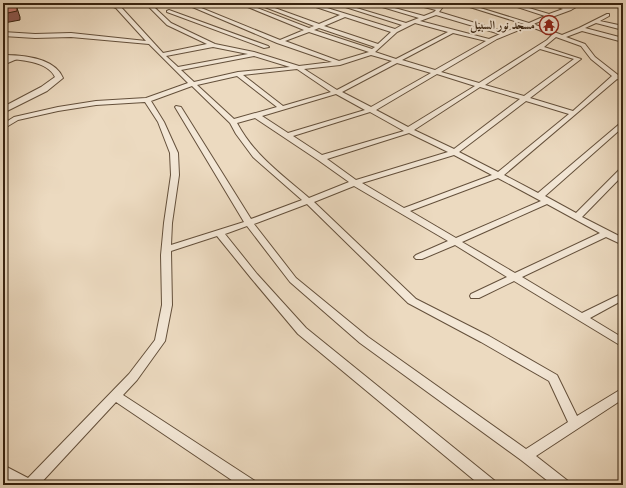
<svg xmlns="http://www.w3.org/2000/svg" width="626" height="488" font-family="'IM FELL English',Amiri,serif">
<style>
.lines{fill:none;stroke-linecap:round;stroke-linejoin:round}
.minor-casing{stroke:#64503b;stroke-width:2}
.tertiary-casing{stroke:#64503b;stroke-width:2}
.minor{fill:#f3e7d6;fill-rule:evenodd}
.tertiary{fill:#f3e7d6;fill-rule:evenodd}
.shaded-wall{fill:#8e5953;stroke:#37220f}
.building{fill:#cb7f77;stroke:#37220f}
.labels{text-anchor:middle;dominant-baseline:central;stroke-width:4;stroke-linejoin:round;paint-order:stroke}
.far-poi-label{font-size:12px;font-weight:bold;fill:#37220f;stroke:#f3e7d6;text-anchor:end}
</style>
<rect width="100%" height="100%" fill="#ecdac0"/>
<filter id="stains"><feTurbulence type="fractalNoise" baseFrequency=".005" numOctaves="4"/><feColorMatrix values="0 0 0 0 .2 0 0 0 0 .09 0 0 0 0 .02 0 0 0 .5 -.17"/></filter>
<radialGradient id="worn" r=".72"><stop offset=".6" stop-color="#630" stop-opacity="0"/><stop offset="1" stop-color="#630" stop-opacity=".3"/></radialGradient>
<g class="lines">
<g class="minor-casing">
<g id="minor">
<path d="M 104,3 L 111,3 L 120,6 L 163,53 L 207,44 L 167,25 L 145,3 L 150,3 L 152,5 L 169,3 L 155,8 L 171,23 L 215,44 L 254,52 L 299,66 L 332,62 L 277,43 L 183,3 L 189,3 L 280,40 L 304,30 L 238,3 L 244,3 L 309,28 L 314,26 L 257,4 L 261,3 L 319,24 L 340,15 L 304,3 L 311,3 L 395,29 L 402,25 L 333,3 L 340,3 L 406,23 L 419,18 L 369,3 L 376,3 L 424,16 L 434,12 L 436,10 L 408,3 L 417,3 L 438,7 L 442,3 L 446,3 L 439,12 L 505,32 L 524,24 L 457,3 L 464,3 L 529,23 L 545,16 L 505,3 L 512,3 L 549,14 L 563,9 L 548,3 C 554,3 562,7 567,7 C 572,7 577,3 583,3 L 571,10 L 533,24 L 562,35 L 579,28 L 607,14 L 609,14 L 609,16 L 600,21 L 623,26 L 623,30 L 596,23 L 585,28 L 623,38 L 623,42 L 582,31 L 566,37 L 585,44 L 595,57 L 618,75 L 623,77 L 623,81 L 617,79 L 504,175 L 538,193 L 623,121 L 623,127 L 545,196 L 576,213 L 620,169 L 623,169 L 623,175 L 582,217 L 623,238 L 623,245 L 606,237 L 522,277 L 582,313 L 623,293 L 623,300 L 590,318 L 623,338 L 623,347 L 514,281 L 479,298 L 471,298 L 470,296 L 471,294 L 507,277 L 455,245 L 422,259 L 416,259 L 414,257 L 416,255 L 448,241 L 354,186 L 314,202 L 416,299 L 489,336 L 557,375 L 577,416 L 623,388 L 623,399 L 536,456 L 568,481 L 570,485 L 553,485 L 521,460 L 360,343 L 290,282 L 247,226 L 225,234 L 257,274 L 306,328 L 495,481 L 497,485 L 480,485 L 298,334 L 251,278 L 217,236 L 171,251 L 172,305 L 165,341 L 137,380 L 123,395 L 255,481 L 257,485 L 239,485 L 116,402 L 39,485 L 15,485 L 3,478 L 3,465 L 28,478 L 129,374 L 155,340 L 162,305 L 161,255 L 164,223 L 171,175 L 170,153 L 158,122 L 145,102 L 96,105 L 58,111 L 18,120 L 3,129 L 3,124 L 14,117 L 58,107 L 96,101 L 146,98 L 188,83 L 149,44 L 71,37 L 35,38 L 3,36 L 3,32 L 35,34 L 71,33 L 146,41 L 116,8 ZM 436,15 L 500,34 L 489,39 L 420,21 ZM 345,17 L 391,32 L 378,44 L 324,26 ZM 415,23 L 448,32 L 396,59 L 375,52 L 397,32 ZM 529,26 L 552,35 L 547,40 L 479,83 L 441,72 L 497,39 ZM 319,28 L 375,47 L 372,49 L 314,30 ZM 309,32 L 369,52 L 339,61 L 285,41 ZM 453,33 L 486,41 L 435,70 L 402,60 ZM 556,37 L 581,46 L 591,59 L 612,76 L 573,111 L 530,98 L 581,59 L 544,47 ZM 213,47 L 248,54 L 178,67 L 166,56 ZM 540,49 L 574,59 L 524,96 L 485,85 ZM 371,55 L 392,61 L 337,90 L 304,69 L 340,65 ZM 254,56 L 290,67 L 238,72 L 194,82 L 181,70 ZM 397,63 L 431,73 L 371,107 L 342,92 ZM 297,69 L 331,92 L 283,106 L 243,75 ZM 437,74 L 475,86 L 408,127 L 376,110 ZM 237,76 L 277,107 L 234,119 L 197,85 ZM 192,86 L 230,123 L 236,134 L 253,157 L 302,200 L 251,219 L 181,107 L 176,106 L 175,107 L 244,222 L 171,245 L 172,223 L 179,175 L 178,153 L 164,122 L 151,101 ZM 480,87 L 520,99 L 454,149 L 414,130 ZM 336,94 L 365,110 L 288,133 L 262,116 ZM 526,101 L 569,114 L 498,172 L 459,152 ZM 370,112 L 404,131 L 322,155 L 293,136 ZM 255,118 L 318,160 L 349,182 L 309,198 C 282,175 254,155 237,123 ZM 409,133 L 448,152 L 356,180 L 327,159 ZM 454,155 L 492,175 L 404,208 L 362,183 ZM 498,178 L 541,201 L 456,238 L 410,211 ZM 307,204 L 408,303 L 481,342 L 549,381 L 568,422 L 526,449 L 368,337 L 296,278 L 254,224 ZM 547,204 L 600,233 L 515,273 L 462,242 Z"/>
<path d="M 611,3 L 623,4 L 623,6 L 611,4 Z"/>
<path d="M 169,10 L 268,46 L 269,47 L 264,48 L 167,12 L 167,11 Z"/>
<path d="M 15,56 L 17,57 L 17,59 L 3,65 L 3,61 Z"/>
</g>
</g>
<g class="tertiary-casing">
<path id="tertiary" d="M 3,55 C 23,55 55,58 63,78 L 47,91 L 3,113 L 3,107 L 41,87 L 55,77 C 48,61 18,59 3,59 Z"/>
</g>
<use href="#minor" class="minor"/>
<use href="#tertiary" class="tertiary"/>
</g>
<path class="shaded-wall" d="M 17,8 L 20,17 L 20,20 L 4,23 L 3,18 L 3,14 Z"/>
<path class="building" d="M 3,3 L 8,3 L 17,8 L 17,11 L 3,14 Z"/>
<defs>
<g id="temple-ring" transform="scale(1)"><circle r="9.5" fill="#f3e7d6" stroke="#8f2418" stroke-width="1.5"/><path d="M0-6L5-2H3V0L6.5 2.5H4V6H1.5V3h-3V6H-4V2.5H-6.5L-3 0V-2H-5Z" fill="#8f2418"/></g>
</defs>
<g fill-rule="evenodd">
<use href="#temple-ring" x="549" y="25"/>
</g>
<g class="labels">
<g class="far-poi-label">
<text x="535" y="25">مسجد نور السبيل</text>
</g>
</g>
<rect width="626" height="488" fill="none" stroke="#ecdac0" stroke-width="16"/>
<rect x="4" y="4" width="618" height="480" fill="none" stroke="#37220f" stroke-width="2"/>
<rect x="8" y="8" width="610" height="472" fill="none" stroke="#37220f"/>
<rect width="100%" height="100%" filter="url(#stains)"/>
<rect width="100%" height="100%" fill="url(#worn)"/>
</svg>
